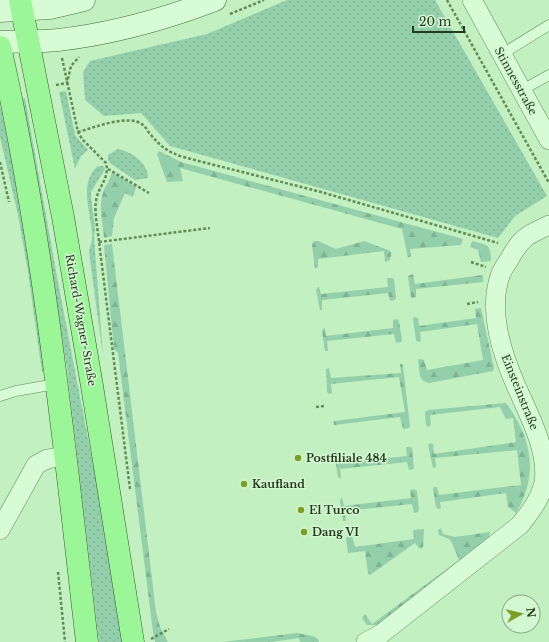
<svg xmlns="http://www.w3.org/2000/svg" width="549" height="642" font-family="'Libre Baskerville',serif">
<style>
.grass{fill:url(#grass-dots)}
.forest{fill:url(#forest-firs)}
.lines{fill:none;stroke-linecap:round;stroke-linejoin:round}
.lane-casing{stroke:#618b57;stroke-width:11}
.street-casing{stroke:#618b57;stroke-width:20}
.secondary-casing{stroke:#466d3b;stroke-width:23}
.primary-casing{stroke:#37582c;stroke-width:23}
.path{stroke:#618b57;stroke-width:2.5;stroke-dasharray:3 2;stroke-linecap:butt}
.lane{stroke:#d6fbd5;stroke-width:10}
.street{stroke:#d6fbd5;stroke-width:19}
.secondary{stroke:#d6fbd5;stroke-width:22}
.primary{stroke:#9af696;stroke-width:22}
.poi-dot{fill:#7d9e24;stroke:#d2f7d1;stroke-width:1.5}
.labels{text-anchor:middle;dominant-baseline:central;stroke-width:3;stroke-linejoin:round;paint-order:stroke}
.street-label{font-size:11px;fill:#243a1d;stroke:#d2f7d1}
.poi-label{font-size:11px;font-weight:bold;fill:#243a1d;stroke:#d2f7d1;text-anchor:start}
</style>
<defs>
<pattern id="grass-dots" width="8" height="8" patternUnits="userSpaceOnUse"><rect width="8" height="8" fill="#94cfab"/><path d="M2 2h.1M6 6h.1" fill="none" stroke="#7fb293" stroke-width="1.8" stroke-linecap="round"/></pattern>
<pattern id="forest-firs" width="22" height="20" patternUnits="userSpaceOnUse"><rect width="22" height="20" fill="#94cfab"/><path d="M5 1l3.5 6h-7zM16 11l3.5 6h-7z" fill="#7fb293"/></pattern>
</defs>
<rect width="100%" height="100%" fill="#c2f0c1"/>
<g class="grass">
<path d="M 287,0 L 435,0 L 547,196 L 515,216 L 498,238 L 170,146 L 141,113 L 104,116 L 85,100 L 83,72 L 90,61 L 207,34 Z"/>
<path d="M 66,91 L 75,135 L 88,150 L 81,156 L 75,169 L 59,92 Z"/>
<path d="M 25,98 L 58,282 L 127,642 L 99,642 L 67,368 L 45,227 L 22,99 Z"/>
<path d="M 0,104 L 23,214 L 45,370 L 42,372 L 28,272 L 18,215 L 0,137 Z"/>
<path d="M 118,149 C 132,152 148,163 148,178 L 135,180 L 110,163 L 108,160 L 108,155 Z"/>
<path d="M 98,166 L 103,166 L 105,169 L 91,192 L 91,196 L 95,229 L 94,237 L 103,356 L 89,252 C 90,246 93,239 92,234 C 91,212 78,182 98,166 Z"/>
</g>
<g class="forest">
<path d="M 159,151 L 181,162 L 463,239 L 461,245 L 410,249 L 411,256 L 408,258 L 402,229 L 180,168 L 183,181 L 167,182 L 157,154 Z"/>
<path d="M 112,172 L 136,187 L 133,197 L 125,193 L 114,218 L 112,236 L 104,238 C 103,224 99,209 102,196 C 104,187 110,181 112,172 Z"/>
<path d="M 314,241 L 318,241 L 336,249 L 364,241 L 388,250 L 391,252 L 391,255 L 390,260 L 385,262 L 384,251 L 318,259 L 318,267 L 315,269 L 312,245 Z"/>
<path d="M 472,241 C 487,245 491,244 491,261 L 481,262 L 478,250 L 470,247 Z"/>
<path d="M 112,244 L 156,612 L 160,627 L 168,642 L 155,642 L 153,632 L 118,353 L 114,349 L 104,245 Z"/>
<path d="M 413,274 L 415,284 L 483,275 L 483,282 L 416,289 L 416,297 L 413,298 L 411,298 L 408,276 Z"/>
<path d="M 387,278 L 391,278 L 394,279 L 396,298 L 395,300 L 390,301 L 388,293 L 322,300 L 322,310 L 320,310 L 316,290 L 318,287 L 319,287 L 321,294 L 388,287 Z"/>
<path d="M 481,308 L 494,368 L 493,371 L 429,383 L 423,381 L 420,376 L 418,360 L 419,359 L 424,360 L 427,370 L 483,360 L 477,324 L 420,332 L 421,341 L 418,342 L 416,340 L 413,319 L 414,317 L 418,318 L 419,326 L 476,318 L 475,309 Z"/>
<path d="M 397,319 L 399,321 L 402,340 L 401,342 L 396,343 L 394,334 L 327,341 L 328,351 L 325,351 L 322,331 L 323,329 L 325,328 L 326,336 L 393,328 L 393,320 Z"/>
<path d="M 400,364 L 402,364 L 403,366 L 410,426 L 409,428 L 403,429 L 400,417 L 334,425 L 333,421 L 335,421 L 405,412 L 399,377 L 331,384 L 332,393 L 329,394 L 327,392 L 326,369 L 329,368 L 331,378 L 401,373 Z"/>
<path d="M 506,403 C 532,439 539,474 516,513 L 508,507 L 506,493 L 440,502 L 441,508 L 438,509 L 436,507 L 433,488 L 435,487 L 437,487 L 439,495 L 521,485 L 517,450 L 435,458 L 436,467 L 433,468 L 428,445 L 430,443 L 433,444 L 434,454 L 516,442 L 513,418 L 506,419 L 500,407 L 430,415 L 431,425 L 428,427 L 426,425 L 425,412 L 428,410 Z"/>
<path d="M 406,447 L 410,447 L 412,448 L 414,469 L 409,470 L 407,462 L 340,469 L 341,479 L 338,477 L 335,458 L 336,456 L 338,456 L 339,463 L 407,456 Z"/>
<path d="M 414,489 L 417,491 L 419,509 L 418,512 L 414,513 L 412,504 L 345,511 L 346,521 L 343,521 L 340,501 L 341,498 L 342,498 L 344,506 L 411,498 L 410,490 Z"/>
<path d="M 441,528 L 443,534 L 455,537 L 490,532 L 489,538 L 377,625 L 367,625 L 362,618 L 365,614 L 372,624 L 459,560 L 451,541 L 449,539 L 439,535 L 438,530 Z"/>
<path d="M 424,529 L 423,548 L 420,549 L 415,543 L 370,575 L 368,573 L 365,551 L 348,553 L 346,539 L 347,537 L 352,536 L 355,547 L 414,539 L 413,530 Z"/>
<path d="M 297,633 L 313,636 L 318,639 L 319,642 L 300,642 L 299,638 L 272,642 L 223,642 Z"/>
</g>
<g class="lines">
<g class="lane-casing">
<g id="lane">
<path d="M 502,54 L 549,25"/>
<path d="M 522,90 L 549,75"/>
<path d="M 0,396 L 16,391 L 56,384"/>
</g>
</g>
<g class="street-casing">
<g id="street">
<path d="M 472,0 L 549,140"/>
<path d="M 0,530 L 36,465 L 47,459 L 65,456"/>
<path d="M 366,642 L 381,634 L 520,525 C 530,512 540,500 544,483 C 549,452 529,415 517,388 C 502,354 487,310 501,273 C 503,269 506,264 509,260 C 513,252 518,244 525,238 C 531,233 541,229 549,225"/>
</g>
</g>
<g class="secondary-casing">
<g id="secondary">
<path d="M 0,11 L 50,8 L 84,0"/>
<path d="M 0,42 C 19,41 39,42 58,40 C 111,34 165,19 215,0"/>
</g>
</g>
<g class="primary-casing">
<g id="primary">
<path d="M 20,0 L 63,217 L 92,386 L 133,642"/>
<path d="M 0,47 C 44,243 64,443 87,642"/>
</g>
</g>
<g class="path">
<path d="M 447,0 L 549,183"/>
<path d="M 230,14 L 264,0"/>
<path d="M 62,58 L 78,132 L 82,139 L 106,163 C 110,179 98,186 96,201 C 94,213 98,230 99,242 L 130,489"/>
<path d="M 56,85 L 67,83 L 71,66 L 79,57"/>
<path d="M 78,132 C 93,128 130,113 143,125 C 146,127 148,132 151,135 C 161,147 168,152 183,157 L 321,192 L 498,243"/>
<path d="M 0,162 L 9,202"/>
<path d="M 108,169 L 149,193"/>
<path d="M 99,242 L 210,228"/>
<path d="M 471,262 L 486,267"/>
<path d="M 467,304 L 478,302"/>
<path d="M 316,407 L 324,406"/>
<path d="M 58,572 L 65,642"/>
<path d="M 151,639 L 169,629"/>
</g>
<use href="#lane" class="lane"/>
<use href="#street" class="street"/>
<use href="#secondary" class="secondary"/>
<use href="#primary" class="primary"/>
</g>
<g class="poi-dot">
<circle cx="298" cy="458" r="4"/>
<circle cx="244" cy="484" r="4"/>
<circle cx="301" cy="510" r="4"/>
<circle cx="304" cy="532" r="4"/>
</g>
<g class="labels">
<g class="street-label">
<text transform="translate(516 81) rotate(61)">Stinnesstraße</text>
<text transform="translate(81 320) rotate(80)">Richard-Wagner-Straße</text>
<text transform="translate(520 392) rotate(68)">Einsteinstraße</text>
</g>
<g class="poi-label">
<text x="306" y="458">Postfiliale 484</text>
<text x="252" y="484">Kaufland</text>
<text x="309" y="510">El Turco</text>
<text x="312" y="532">Dang VI</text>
</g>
</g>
<g transform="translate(521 614) rotate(82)"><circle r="19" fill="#d2f7d1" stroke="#8cab89"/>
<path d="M0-3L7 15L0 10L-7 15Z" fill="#7d9e24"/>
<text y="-6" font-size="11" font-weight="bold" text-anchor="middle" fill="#243a1d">N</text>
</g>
<path d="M413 26v6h51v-6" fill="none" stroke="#243a1d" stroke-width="2"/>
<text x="419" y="26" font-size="12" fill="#243a1d" stroke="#d2f7d1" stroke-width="3" paint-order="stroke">20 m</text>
</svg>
